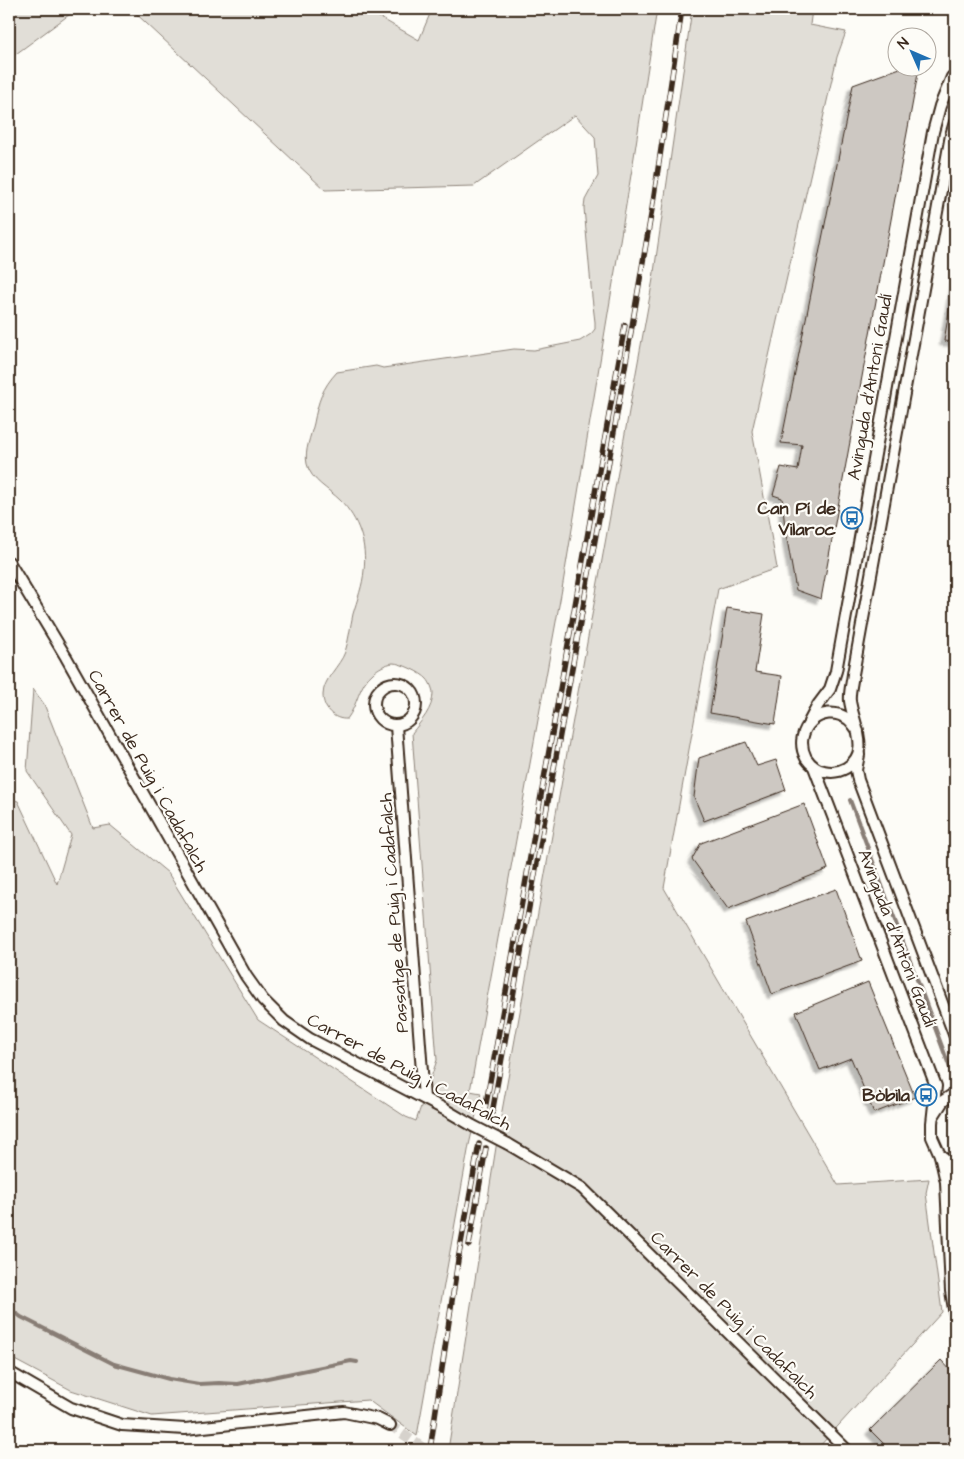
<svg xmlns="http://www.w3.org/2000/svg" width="964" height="1459" font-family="'Architects Daughter',sans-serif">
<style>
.green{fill:#e1ded7;stroke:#8e847a}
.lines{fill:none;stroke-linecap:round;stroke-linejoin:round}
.stream{stroke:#887d74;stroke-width:4}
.building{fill:#cdc8c2;stroke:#3b2a1e;filter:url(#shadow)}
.street-tunnel{stroke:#d6d2cc;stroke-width:10;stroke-dasharray:10 5;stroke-linecap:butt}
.street-casing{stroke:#3b2a1e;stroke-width:14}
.street{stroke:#fdfcf7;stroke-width:10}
.rail-casing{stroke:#3b2a1e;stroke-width:5.5}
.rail{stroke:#fdfcf7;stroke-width:4;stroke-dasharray:11;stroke-linecap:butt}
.street-bridge-casing{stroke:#3b2a1e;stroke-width:14;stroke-linecap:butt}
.street-bridge{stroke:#fdfcf7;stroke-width:10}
.labels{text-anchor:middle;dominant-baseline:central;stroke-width:4.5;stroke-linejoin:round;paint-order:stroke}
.street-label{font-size:18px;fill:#3b2a1e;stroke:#fdfcf7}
.poi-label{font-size:18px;font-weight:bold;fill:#3b2a1e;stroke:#fdfcf7;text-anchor:end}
</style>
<defs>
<filter id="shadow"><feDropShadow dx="-4.5" dy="4.5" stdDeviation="1" flood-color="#0004"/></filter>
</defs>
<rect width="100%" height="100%" fill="#fdfcf7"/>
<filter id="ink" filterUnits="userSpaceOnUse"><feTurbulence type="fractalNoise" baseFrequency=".02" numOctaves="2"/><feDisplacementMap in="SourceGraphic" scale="10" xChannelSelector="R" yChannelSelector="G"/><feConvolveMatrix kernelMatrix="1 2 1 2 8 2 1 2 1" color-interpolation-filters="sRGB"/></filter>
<g filter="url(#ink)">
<g class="green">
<path d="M 9,9 L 77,9 L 9,59 Z"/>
<path d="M 131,9 L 365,9 L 419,40 L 432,9 L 657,9 L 634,157 L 562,589 L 470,1091 L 481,1093 L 469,1145 L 417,1436 L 368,1400 L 152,1416 L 71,1390 L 9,1357 L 9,799 L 18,801 L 57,884 L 71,835 L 27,771 L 33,689 L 44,704 L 93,828 L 110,825 L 168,873 L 258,1020 L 406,1117 L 416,1121 L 437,1060 L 412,733 C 421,721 433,709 433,693 C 433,690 430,682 427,679 C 422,673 401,663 393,663 C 386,664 378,668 373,673 C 358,685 358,705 347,719 C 334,720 323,709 323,695 C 323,679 340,666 345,652 C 349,640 350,627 353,614 C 357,600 363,585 364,570 C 367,544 359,519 340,500 C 329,489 311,481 307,464 C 304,451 311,436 314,423 C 318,402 322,388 337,372 L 376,366 L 383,368 L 514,349 L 534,350 L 580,341 L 591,334 L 595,329 L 595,322 L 592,297 L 584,208 L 585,200 L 598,176 L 595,137 L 575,115 L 474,186 L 325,190 Z"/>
<path d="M 692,9 L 812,9 L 810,25 L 846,32 L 837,57 L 752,431 L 777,568 L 718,589 L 664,888 L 838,1185 L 929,1179 L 926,1193 L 942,1312 L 818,1448 L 819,1450 L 448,1450 L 500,1122 L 653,279 Z"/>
</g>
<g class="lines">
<g class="stream">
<path d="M 850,800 L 953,1076"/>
<path d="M 9,1308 L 21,1317 L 114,1364 L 169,1379 L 199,1384 L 219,1383 L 238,1384 L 351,1361 L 357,1362"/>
</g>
</g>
<g class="building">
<path d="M 900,68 L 919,68 L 821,599 L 796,590 L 785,528 L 782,498 L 773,495 L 781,467 L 798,470 L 802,445 L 781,443 L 853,85 Z"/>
<path d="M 955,276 L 955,342 L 944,341 Z"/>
<path d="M 727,608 L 764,614 L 755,672 L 782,676 L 775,724 L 710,713 Z"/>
<path d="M 746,742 L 757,766 L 776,760 L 786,790 L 704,821 L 694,797 L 699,758 Z"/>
<path d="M 804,804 L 828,869 L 728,909 L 692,859 L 701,843 Z"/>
<path d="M 836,889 L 862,961 L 772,994 L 746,922 Z"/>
<path d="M 868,982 L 915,1097 L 874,1113 L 851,1058 L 820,1070 L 796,1012 Z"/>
<path d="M 941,1360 L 955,1375 L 955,1450 L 890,1450 L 870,1430 Z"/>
</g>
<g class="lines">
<path class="street-tunnel" d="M 390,1425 L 426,1450"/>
<g class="street-casing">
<g id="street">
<path d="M 951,82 L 952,93 L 955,98"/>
<path d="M 9,562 L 66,657 L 246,976 L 263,1000 L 284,1021 L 310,1039 L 444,1109 L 473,1126"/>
<circle cx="395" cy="704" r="21"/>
<path d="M 809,722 L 818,705 L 830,689 L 836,671 L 933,132 L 940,106 L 952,77"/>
<path d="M 396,726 L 424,1098"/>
<path d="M 858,731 C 855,727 852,722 848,719 C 822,701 791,730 806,758 C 810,764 817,770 824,771 C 832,773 839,772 846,768 C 872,753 853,723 850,701 C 849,693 852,683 853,674 L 951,135 L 955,122"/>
<path d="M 859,755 L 856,770 L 858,780 L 955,1037"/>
<path d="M 814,767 L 936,1086 L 932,1123 L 932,1137 L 940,1155 L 946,1182 L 951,1291 L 955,1315"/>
<path d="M 934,1115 L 943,1101 L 955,1093"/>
<path d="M 508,1144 L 582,1188 L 847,1450"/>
<path d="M 940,1155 L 955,1166"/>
<path d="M 9,1372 L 71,1408 L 122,1425 L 185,1429 L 344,1412 L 378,1419 L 390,1425"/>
</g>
</g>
<use href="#street" class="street"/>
<g class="rail-casing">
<g id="rail">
<path d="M 484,1115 L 625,325"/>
<path d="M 491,1119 L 604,490 L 652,209 L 682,9"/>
<path d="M 469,1245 L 486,1148"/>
<path d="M 430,1450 L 458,1260 L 479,1144"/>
</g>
</g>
<use href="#rail" class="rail"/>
<g class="street-bridge-casing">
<path id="street-bridge" d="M 473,1126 L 508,1144"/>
</g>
<use href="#street-bridge" class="street-bridge"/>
</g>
</g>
<defs>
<g id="bus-ring" transform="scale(1.125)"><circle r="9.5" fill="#fdfcf7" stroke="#1f6fb2" stroke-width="1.5"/><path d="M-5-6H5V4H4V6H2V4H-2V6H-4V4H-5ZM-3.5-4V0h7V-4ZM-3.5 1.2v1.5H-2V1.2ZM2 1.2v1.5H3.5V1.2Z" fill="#1f6fb2"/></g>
</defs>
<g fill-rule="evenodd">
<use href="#bus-ring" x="852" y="518"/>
<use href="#bus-ring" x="926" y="1095"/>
</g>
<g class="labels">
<g class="street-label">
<text transform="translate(870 387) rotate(-80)">Avinguda d'Antoni Gaudí</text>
<text transform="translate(148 771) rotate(61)">Carrer de Puig i Cadafalch</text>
<text transform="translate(394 913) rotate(-94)">Passatge de Puig i Cadafalch</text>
<text transform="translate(897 938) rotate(69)">Avinguda d'Antoni Gaudí</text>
<text transform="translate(409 1072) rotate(28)">Carrer de Puig i Cadafalch</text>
<text transform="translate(734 1315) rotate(45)">Carrer de Puig i Cadafalch</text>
</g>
<g class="poi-label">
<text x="836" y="508">Can Pí de<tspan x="836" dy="21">Vilaroc</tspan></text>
<text x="910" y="1095">Bòbila</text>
</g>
</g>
<rect width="964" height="1459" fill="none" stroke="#fdfcf7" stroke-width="30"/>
<rect x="15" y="15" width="934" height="1429" fill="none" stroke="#3b2a1e" stroke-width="2" filter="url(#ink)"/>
<g transform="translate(912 52) rotate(315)"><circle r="24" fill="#fdfcf7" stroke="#afa8a0"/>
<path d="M0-4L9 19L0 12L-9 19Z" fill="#1f6fb2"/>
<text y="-8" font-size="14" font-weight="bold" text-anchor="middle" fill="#3b2a1e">N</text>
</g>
</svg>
